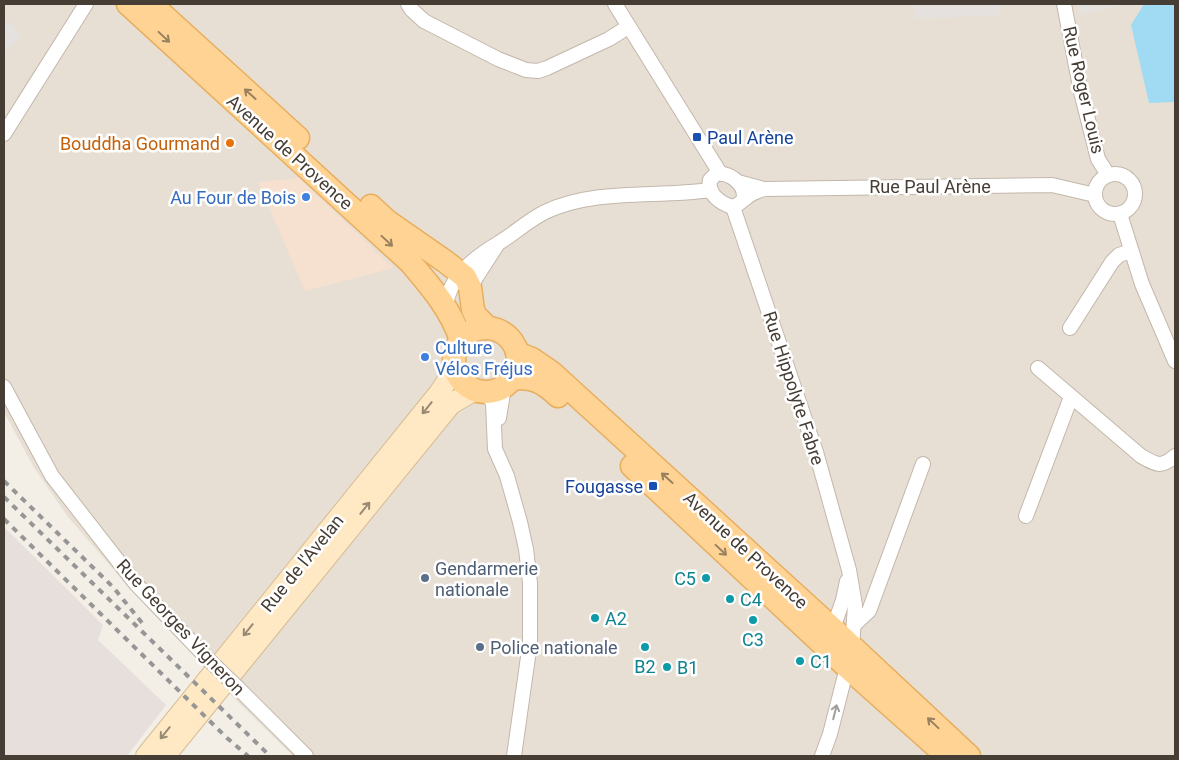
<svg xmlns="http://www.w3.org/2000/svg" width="1179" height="760" font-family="Roboto,sans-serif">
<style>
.residential{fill:#e8dfd4}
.commercial{fill:#f6e1d0}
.industrial{fill:#e6dfdb}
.parking{fill:#e4e1de}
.water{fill:#a0dbf3}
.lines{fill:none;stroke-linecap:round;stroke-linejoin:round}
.street-casing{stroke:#c2b7ab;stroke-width:16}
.secondary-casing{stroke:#d5bc94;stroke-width:22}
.primary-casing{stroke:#e8ae5f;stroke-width:25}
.street{stroke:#fff;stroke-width:14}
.secondary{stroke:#ffe9c4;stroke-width:20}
.primary{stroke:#ffd393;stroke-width:22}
.rail{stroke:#969696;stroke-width:4;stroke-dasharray:6 6;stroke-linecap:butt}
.street-bridge-casing{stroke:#c2b7ab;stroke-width:16;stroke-linecap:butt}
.street-bridge{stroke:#fff;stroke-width:14}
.oneway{stroke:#99805f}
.oneway2{stroke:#998a75}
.oneway3{stroke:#a29e9a}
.transit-dot{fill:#1a4fb4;stroke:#fff;stroke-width:2}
.food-dot{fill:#e8710a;stroke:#fff;stroke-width:2}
.shop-dot{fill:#3f7fe0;stroke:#fff;stroke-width:2}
.service-dot{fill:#5c6f8a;stroke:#fff;stroke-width:2}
.culture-dot{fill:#0f9aa8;stroke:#fff;stroke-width:2}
.labels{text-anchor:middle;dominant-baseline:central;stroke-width:5;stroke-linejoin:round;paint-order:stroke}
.street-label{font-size:18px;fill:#463d35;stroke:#fff}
.transit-label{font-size:18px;fill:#164399;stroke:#fff;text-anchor:start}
.food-label{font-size:18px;fill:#c56008;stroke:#fff;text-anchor:end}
.shop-label{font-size:18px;fill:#366cbe;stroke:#fff;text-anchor:end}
.service-label{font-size:18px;fill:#4e5e75;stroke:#fff;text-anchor:start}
.culture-label{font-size:18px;fill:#0d838f;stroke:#fff;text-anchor:start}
</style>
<rect width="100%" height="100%" fill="#f3eee6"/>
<path class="residential" d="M 4,4 L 1175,4 L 1175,756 L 293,756 L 231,695 L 133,592 L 68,517 L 33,466 L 4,412 Z"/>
<path class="commercial" d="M 299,178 L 393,268 L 305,291 L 258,182 Z"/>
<path class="industrial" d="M 4,527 L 103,625 L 98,640 L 166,705 L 127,756 L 4,756 Z"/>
<g class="parking">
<path d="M 914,4 L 1002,4 L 999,15 L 916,19 Z"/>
<path d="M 1078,4 L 1119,4 L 1118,6 L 1080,15 Z"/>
<path d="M 4,18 L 22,34 L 4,55 Z"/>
</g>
<path class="water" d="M 1144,4 L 1175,4 L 1175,102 L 1149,103 L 1131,25 Z"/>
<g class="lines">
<g class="street-casing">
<g id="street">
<path d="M 408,4 L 412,10 L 424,21 L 498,59 L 526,70 L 538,71 L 547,68 L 609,39 L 628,27"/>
<path d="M 615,4 L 720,173"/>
<path d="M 1064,4 L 1081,92 L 1098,159 L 1108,175"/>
<path d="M 4,134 L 86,4"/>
<circle cx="1115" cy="194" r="20"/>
<path d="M 738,182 L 764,189 L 1052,185 L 1095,195"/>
<path d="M 744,198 C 745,184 730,172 716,174 L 710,180 C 707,194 721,204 733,207 C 739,205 741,201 746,198 C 751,193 758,191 764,189"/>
<path d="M 733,207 L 816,452 L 849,570 L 855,605 L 852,648 L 830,734 L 822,756"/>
<path d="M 1120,214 L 1142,284 L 1175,361"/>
<path d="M 470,287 L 497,245"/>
<path d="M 446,306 C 449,277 474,258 497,244 C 514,234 527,221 545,212 C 596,188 656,198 710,190"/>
<path d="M 1070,328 L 1112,262 L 1119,255 L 1131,251"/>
<path d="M 1038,368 L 1141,456 C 1157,465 1161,468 1175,456"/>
<path d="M 4,387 L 52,476 L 136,584 L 209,660"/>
<path d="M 486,392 L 493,403 L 495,449 L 507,476 L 520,522 L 526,549 L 530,583 L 530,643 L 514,756"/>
<path d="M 499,418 L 504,387"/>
<path d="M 1026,516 L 1071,397"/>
<path d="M 854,625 L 869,611 L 923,464"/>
<path d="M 831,634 L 843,600 L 847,581"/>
<path d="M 237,687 L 306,756"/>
</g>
</g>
<g class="secondary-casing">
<g id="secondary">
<path d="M 146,756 L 439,393 L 455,369"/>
<path d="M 165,756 L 451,404 L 475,390"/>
</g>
</g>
<g class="primary-casing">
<g id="primary">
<path d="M 128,4 L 410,262 C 431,287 450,308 461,340"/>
<path d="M 151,4 L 298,138"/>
<path d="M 371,206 L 387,221 L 446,262 L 465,277 L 470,287 L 473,310 L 476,316 L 488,328"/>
<circle cx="486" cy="360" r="32"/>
<path d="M 517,353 L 532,359 L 551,372 L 833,629 L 969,756"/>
<path d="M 512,379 C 532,376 543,382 558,396"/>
<path d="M 632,466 L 846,666 L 947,756"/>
</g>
</g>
<use href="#street" class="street"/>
<use href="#secondary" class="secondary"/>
<use href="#primary" class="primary"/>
<g class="rail">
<path d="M 4,481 L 113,587 L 143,624"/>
<path d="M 4,497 L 270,756"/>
<path d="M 4,519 L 227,738 L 248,756"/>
</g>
<g class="street-bridge-casing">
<path id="street-bridge" d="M 209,660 L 237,687"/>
</g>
<use href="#street-bridge" class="street-bridge"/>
</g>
<defs><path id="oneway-shaft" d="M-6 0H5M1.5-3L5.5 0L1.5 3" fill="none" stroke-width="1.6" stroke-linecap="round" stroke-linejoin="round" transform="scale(1.25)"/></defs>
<g class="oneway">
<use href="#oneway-shaft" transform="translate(164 37) rotate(43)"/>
<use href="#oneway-shaft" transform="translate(250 94) rotate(-138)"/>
<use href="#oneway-shaft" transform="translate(387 241) rotate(43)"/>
<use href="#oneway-shaft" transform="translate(667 478) rotate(-138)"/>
<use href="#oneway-shaft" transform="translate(721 550) rotate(43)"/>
<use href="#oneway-shaft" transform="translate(933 723) rotate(-137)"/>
</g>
<g class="oneway2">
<use href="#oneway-shaft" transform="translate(427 408) rotate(129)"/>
<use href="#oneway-shaft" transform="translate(365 508) rotate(-51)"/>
<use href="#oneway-shaft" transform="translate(248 630) rotate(129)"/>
<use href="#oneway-shaft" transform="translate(165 733) rotate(129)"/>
</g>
<use class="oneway3" href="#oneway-shaft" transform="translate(835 712) rotate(-76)"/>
<g class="transit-dot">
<rect x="692" y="132" width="10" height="10" rx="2.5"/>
<rect x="648" y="481" width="10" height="10" rx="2.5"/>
</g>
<circle class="food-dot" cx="230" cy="143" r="5"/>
<g class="shop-dot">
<circle cx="306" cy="197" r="5"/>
<circle cx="425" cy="357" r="5"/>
</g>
<g class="service-dot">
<circle cx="425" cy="578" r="5"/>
<circle cx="480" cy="647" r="5"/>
</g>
<g class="culture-dot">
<circle cx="706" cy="578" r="5"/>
<circle cx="730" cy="599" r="5"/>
<circle cx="595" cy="618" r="5"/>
<circle cx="753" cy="620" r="5"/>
<circle cx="645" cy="647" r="5"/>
<circle cx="800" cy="661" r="5"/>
<circle cx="667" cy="667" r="5"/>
</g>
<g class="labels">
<g class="street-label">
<text transform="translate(1084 90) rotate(77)">Rue Roger Louis</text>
<text transform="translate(290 152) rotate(42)">Avenue de Provence</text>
<text x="930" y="186">Rue Paul Arène</text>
<text transform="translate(794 388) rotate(72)">Rue Hippolyte Fabre</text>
<text transform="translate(746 550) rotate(43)">Avenue de Provence</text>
<text transform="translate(302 563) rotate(-51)">Rue de l'Avelan</text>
<text transform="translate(181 627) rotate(47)">Rue Georges Vigneron</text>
</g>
<g class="transit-label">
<text x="707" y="137">Paul Arène</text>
<text x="643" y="486" text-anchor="end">Fougasse</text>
</g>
<g class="food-label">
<text x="220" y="143">Bouddha Gourmand</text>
</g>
<g class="shop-label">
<text x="296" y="197">Au Four de Bois</text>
<text x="435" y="347" text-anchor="start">Culture<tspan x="435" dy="21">Vélos Fréjus</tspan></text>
</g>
<g class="service-label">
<text x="435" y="568">Gendarmerie<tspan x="435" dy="21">nationale</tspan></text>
<text x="490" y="647">Police nationale</text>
</g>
<g class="culture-label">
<text x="696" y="578" text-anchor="end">C5</text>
<text x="740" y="599">C4</text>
<text x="605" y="618">A2</text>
<text x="753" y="639" text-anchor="middle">C3</text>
<text x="810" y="661">C1</text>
<text x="645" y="666" text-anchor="middle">B2</text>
<text x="677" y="667">B1</text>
</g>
</g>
<rect width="1179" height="760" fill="none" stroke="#463d35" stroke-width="10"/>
</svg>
